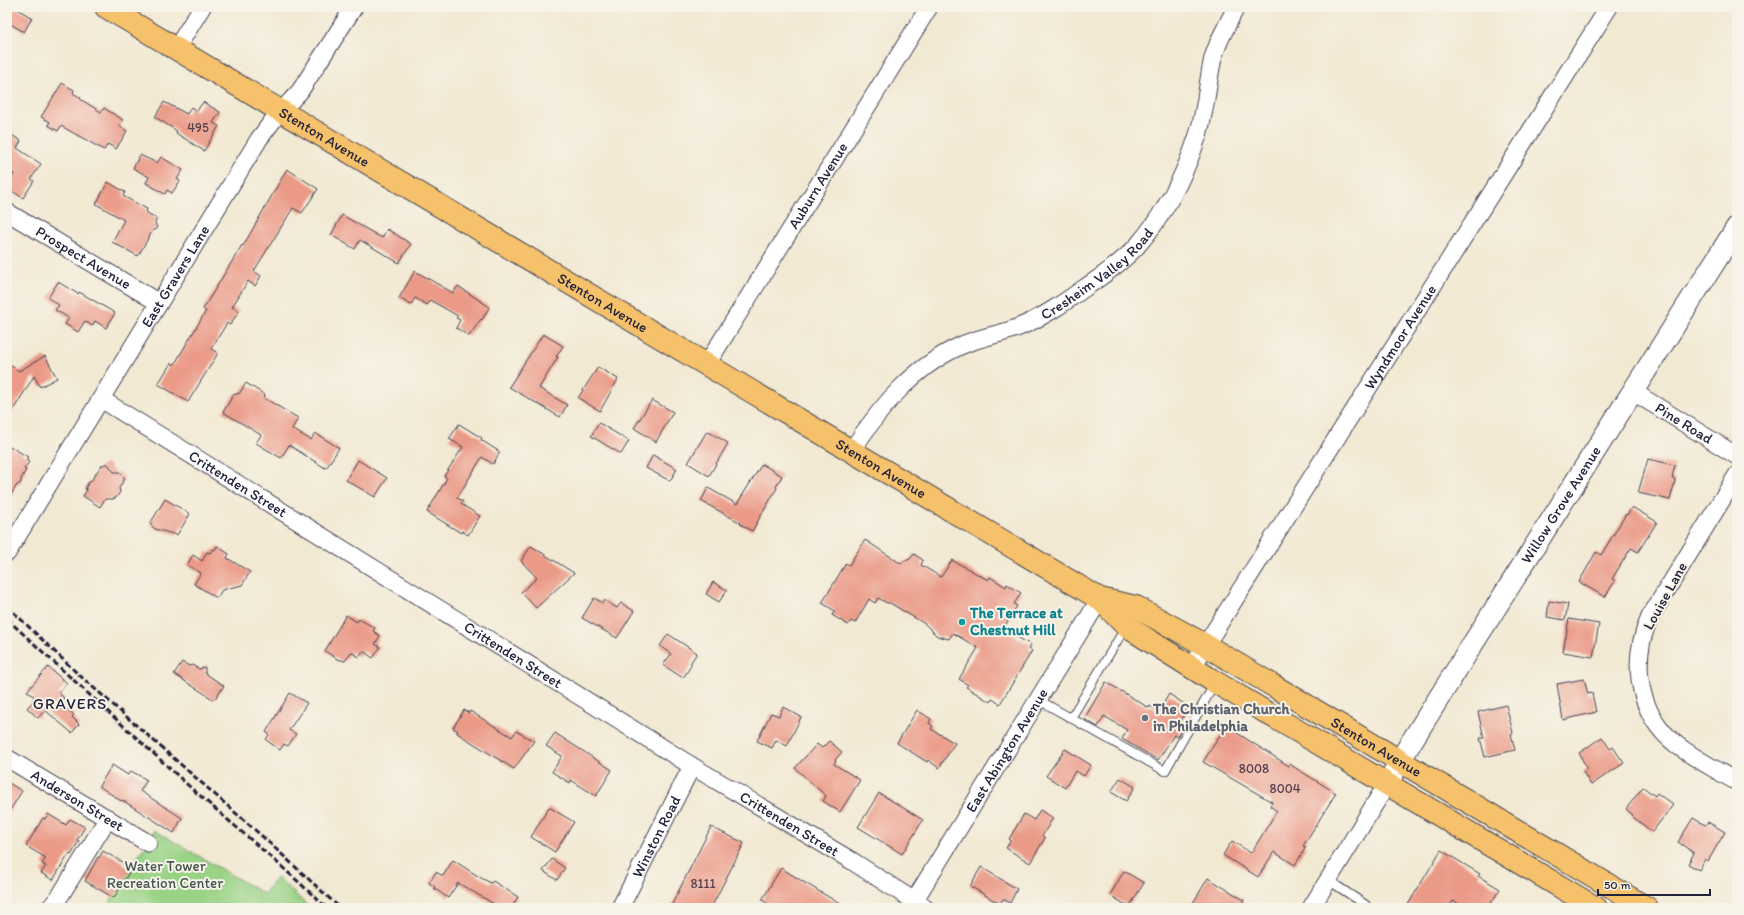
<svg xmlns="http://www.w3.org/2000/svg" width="1744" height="915" font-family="Itim,sans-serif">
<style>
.green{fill:#9ad386;stroke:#5e7a60}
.building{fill:#eb9a87}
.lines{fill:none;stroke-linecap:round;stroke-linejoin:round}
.service-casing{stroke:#414052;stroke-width:10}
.minor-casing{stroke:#414052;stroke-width:19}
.tertiary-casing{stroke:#414052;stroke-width:23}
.primary-casing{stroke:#414052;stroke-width:24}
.service{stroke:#fff;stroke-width:8}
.minor{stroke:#fff;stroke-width:17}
.tertiary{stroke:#fff;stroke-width:21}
.primary{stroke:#f5c16b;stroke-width:22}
.rail{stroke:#22223b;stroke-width:3;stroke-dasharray:6 3;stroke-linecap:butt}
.culture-dot{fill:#0f9aa8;stroke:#f7f3e8;stroke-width:1.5}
.worship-dot{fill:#6b7280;stroke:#f7f3e8;stroke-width:1.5}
.labels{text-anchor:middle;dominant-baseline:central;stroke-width:4;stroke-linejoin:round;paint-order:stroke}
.number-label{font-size:13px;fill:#54404e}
.street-label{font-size:15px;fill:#22223b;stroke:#f7f3e8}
.culture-label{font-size:15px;font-weight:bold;fill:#0d838f;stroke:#f7f3e8;text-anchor:start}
.worship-label{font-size:15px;font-weight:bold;fill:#5b616d;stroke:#f7f3e8;text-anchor:start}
.park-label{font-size:15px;fill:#465752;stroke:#f7f3e8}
.neighbourhood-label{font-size:16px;letter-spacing:1px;fill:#22223b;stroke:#f7f3e8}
</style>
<rect width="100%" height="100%" fill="#f7f3e8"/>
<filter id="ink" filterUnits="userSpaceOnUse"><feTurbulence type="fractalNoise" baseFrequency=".025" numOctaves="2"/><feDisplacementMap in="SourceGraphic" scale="8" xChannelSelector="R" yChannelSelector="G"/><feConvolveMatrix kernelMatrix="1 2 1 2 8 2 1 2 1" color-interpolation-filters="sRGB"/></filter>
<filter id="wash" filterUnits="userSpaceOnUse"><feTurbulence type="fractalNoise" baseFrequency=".012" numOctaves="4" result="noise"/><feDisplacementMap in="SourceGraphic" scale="16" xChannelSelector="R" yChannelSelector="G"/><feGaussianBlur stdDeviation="0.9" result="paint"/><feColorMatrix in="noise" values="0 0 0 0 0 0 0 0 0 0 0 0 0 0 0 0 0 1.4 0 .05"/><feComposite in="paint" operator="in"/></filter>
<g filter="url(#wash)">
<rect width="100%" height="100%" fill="#f2e9d3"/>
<path class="green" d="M 154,830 L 264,894 L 277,877 L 310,908 L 106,908 L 142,850 L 149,844 Z"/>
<g id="blocks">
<g class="building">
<path d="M 7,7 L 14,7 L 32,18 L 24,32 L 7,22 Z"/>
<path d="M 62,83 L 74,90 L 73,93 L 81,98 L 80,99 L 101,112 L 104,108 L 123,120 L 119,126 L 127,131 L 116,149 L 108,144 L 104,150 L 61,126 L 58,131 L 48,125 L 50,122 L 41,117 Z"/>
<path d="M 164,102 L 187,114 L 191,107 L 197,111 L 203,102 L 220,112 L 213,123 L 219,126 L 204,151 L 176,133 L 177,131 L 155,117 Z"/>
<path d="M 7,132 L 21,141 L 17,148 L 41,164 L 31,179 L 34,181 L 23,198 L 7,188 L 7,185 L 14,174 L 7,170 Z"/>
<path d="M 140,155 L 157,163 L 161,157 L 183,170 L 177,179 L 180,181 L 172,193 L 167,190 L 165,194 L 146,183 L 149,177 L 133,168 Z"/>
<path d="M 287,169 L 318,189 L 302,213 L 293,208 L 254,271 L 261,276 L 255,286 L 248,281 L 232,307 L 239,311 L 230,325 L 227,323 L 211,349 L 218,353 L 188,402 L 158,384 L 171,363 L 174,365 L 206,311 L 203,309 L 242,245 L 243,246 Z"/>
<path d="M 108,182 L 125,192 L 123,196 L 147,209 L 146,212 L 157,219 L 155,222 L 157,229 L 153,230 L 138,256 L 112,242 L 124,220 L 96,204 Z"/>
<path d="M 342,215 L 382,238 L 387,229 L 411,244 L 399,263 L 360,240 L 355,249 L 331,235 Z"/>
<path d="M 415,271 L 453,293 L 458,286 L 488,306 L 489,308 L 482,320 L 481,319 L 469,336 L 456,328 L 460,320 L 456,318 L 458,316 L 430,300 L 427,305 L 415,298 L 411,305 L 399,298 Z"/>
<path d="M 58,282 L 78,294 L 79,292 L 115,313 L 106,328 L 95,321 L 92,326 L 85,321 L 78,332 L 65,324 L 69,318 L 55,310 L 59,305 L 48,298 Z"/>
<path d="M 543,334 L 563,346 L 556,357 L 558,357 L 539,388 L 567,405 L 560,417 L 509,387 Z"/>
<path d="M 45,356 L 57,378 L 40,387 L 34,376 L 7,420 L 7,363 L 19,371 Z"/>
<path d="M 598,367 L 618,379 L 600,411 L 578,398 Z"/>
<path d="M 246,383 L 265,395 L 264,398 L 298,418 L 292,429 L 311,440 L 315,433 L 339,448 L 327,467 L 325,468 L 289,445 L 281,458 L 256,443 L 261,435 L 223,412 L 234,394 L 236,395 L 237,393 L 239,394 Z"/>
<path d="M 652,400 L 673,412 L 656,442 L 634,428 Z"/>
<path d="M 599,423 L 629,441 L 621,454 L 591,436 Z"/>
<path d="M 459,424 L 482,438 L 481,440 L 500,452 L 493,464 L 482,457 L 457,498 L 463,501 L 461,504 L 480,516 L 468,535 L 462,531 L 461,533 L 427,512 L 447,478 L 444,476 L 463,447 L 449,439 Z"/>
<path d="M 707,431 L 728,443 L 709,476 L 688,463 Z"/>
<path d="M 7,446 L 10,448 L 11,447 L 28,457 L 26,460 L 29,462 L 24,469 L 26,470 L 21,479 L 21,483 L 17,485 L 7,501 Z"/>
<path d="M 653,455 L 677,469 L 670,481 L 646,468 Z"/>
<path d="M 1648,459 L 1675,465 L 1672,478 L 1674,478 L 1675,481 L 1670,500 L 1638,493 Z"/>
<path d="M 358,460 L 387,478 L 375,497 L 346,480 Z"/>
<path d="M 107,463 L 114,472 L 119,472 L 125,478 L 119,488 L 120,492 L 117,497 L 113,499 L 105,499 L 100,507 L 83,496 L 87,490 L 85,489 L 88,483 L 91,481 L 101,466 Z"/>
<path d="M 762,464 L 782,476 L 776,487 L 777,488 L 752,531 L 740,524 L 741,523 L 701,501 L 708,488 L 737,504 Z"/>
<path d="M 165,499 L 190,514 L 177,535 L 155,529 L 150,524 Z"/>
<path d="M 1632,507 L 1657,522 L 1638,552 L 1631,548 L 1612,579 L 1615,581 L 1605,597 L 1579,582 L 1596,552 L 1601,555 L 1626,514 L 1627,515 Z"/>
<path d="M 865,540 L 900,563 L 910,559 L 914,554 L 923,560 L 921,565 L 941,577 L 952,560 L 988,580 L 990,577 L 1006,587 L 1007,584 L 1021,593 L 1014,604 L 1017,606 L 1003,629 L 1031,645 L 1029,649 L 1032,651 L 1000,704 L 992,699 L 990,702 L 966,687 L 968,685 L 959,679 L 978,648 L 953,633 L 949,639 L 937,636 L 925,624 L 890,603 L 887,603 L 878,598 L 875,603 L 869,599 L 855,623 L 851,621 L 848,625 L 832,615 L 835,611 L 822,603 L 846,563 L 849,565 Z"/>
<path d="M 217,546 L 229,554 L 227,558 L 250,572 L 242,585 L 222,590 L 217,598 L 194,584 L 201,573 L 187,565 L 193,555 L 202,561 L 207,552 L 210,553 L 213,549 L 215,550 Z"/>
<path d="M 531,546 L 574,573 L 536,608 L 521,592 L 537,578 L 521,561 Z"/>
<path d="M 713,582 L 727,590 L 719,602 L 706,594 Z"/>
<path d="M 594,598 L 603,603 L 604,600 L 617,608 L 621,603 L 634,611 L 617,638 L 582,618 Z"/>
<path d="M 1549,601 L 1568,604 L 1565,620 L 1547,617 Z"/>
<path d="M 346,615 L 357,622 L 359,619 L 375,628 L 373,631 L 380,636 L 375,644 L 380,647 L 373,658 L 363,651 L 359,657 L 351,652 L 345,661 L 337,659 L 325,651 Z"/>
<path d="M 1569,619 L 1599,624 L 1593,657 L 1563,652 Z"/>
<path d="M 668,634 L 697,653 L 691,662 L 691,666 L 683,678 L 663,665 L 671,654 L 660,646 Z"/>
<path d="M 182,662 L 189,666 L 192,665 L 199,669 L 205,667 L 205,673 L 224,686 L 214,700 L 174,674 Z"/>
<path d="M 48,667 L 67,683 L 59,693 L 64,698 L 60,703 L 74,715 L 72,717 L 79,724 L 72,733 L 45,710 L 38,718 L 27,708 L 34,700 L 33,699 L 35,697 L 27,691 Z"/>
<path d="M 1584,679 L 1588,694 L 1592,693 L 1596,712 L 1563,720 L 1557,684 Z"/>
<path d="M 1106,682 L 1149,708 L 1150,706 L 1159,711 L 1169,694 L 1189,707 L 1179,724 L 1183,727 L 1177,737 L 1174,735 L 1158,760 L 1122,739 L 1127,730 L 1104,716 L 1098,727 L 1084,719 Z"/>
<path d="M 290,693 L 307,703 L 289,730 L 296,734 L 288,746 L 284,744 L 280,750 L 266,740 L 269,734 L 266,732 Z"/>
<path d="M 1506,705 L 1513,733 L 1511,734 L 1515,750 L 1485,757 L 1480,738 L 1484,738 L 1478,712 Z"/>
<path d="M 783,707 L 801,717 L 787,746 L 776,740 L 772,748 L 757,741 L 771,713 L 779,716 Z"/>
<path d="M 464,710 L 469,713 L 470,711 L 512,737 L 516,731 L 534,741 L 514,769 L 457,733 L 458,731 L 453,728 Z"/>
<path d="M 917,710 L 931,719 L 929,723 L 933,726 L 931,729 L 955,743 L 939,768 L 928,760 L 927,762 L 897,743 Z"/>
<path d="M 1226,726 L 1289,766 L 1290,764 L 1294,767 L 1336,793 L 1303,846 L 1306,847 L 1295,865 L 1274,852 L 1258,877 L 1223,855 L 1232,841 L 1251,853 L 1277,811 L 1270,806 L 1272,802 L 1203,762 Z"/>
<path d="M 555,733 L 612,770 L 596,796 L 571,780 L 570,783 L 552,772 L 562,756 L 546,746 Z"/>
<path d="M 1602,737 L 1610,749 L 1613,747 L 1624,763 L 1591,785 L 1583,772 L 1587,769 L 1579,753 Z"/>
<path d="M 829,741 L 842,752 L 835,760 L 836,761 L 834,764 L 860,780 L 840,812 L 823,801 L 826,796 L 795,768 L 817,744 L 822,748 Z"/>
<path d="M 1065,749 L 1091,765 L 1084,776 L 1075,771 L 1065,788 L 1046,776 Z"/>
<path d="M 112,765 L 128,775 L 131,771 L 147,780 L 140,791 L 182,818 L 174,833 L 122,800 L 121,801 L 99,786 Z"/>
<path d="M 1120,778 L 1135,787 L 1126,801 L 1111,792 Z"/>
<path d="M 7,782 L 22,791 L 7,815 Z"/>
<path d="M 1643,787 L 1655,796 L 1657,793 L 1673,805 L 1652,832 L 1632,816 L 1633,815 L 1626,809 Z"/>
<path d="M 879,793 L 923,820 L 902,854 L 858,827 Z"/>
<path d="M 549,807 L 574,822 L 555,852 L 531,837 Z"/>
<path d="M 1040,810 L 1053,818 L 1042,836 L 1045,838 L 1030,863 L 1006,848 L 1011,840 L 1009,839 L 1024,814 L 1034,820 Z"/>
<path d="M 48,814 L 66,825 L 70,819 L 85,827 L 77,840 L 79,841 L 71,855 L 69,854 L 53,880 L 41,873 L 46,866 L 42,864 L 46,858 L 26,846 L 40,823 L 43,818 L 45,819 Z"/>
<path d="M 1693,818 L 1705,825 L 1708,822 L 1725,832 L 1708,861 L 1705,859 L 1699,870 L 1688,864 L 1694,853 L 1678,842 Z"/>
<path d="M 711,827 L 744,843 L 711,908 L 670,908 Z"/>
<path d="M 1441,850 L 1480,874 L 1478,876 L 1500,889 L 1488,908 L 1469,908 L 1453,901 L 1448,908 L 1406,908 Z"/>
<path d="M 103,851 L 124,863 L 123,865 L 131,869 L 114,898 L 85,881 L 98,857 L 99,858 Z"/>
<path d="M 552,859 L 565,868 L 557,880 L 543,871 Z"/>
<path d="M 453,860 L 481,878 L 491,883 L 493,881 L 518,897 L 511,908 L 491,908 L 494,904 L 458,883 L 448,898 L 434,888 L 435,887 L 429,883 L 436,872 L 443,876 Z"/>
<path d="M 981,867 L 1017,889 L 1010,903 L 1003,899 L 1000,904 L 970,886 Z"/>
<path d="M 781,868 L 802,881 L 847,908 L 775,908 L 762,900 Z"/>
<path d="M 1124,871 L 1144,883 L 1129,907 L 1110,895 Z"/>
<path d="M 1208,878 L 1244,900 L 1239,908 L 1190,908 Z"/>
</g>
</g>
</g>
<g filter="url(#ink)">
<use href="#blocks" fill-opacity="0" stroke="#414052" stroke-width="1"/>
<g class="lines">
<g class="service-casing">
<g id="service">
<path d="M 1037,699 L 1165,771 L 1215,683"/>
<path d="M 1071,718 L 1125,628"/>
<path d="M 1328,880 L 1366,905"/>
</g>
</g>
<g class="minor-casing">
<g id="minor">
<path d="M 176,49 L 202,7"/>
<path id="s1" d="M 7,212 L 159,303"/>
<path id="s2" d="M 707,364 L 929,7"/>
<path id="s3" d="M 1632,391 L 1737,456"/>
<path id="s4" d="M 101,399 L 692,766 L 852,861 L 925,908"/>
<path id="s5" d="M 852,450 C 880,408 912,368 960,346 C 979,337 1000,335 1019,327 C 1044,317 1065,302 1086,287 C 1104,275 1122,262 1137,246 C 1164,215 1184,177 1197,138 C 1206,112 1207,84 1213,58 C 1218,40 1228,24 1236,7"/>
<path d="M 1737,475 L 1650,617 C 1630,661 1637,714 1677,745 C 1695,759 1717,770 1737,782"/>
<path id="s6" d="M 7,553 L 259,139 L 274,119 L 300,91 L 354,7"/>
<path id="s7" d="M 1192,668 L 1212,635 L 1609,7"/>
<path id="s8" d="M 7,758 L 148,843"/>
<path id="s9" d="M 914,901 L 1100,599"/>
<path d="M 50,908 L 60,896 L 108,818"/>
<path id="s10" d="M 620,908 L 692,766"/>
<path d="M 1311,908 L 1387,784"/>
</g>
</g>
<g class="tertiary-casing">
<g id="tertiary">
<path id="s11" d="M 1387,784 L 1410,744 L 1467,653 L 1737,227"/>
</g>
</g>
<g class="primary-casing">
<g id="primary">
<path id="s12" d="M 106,7 L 1100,599 L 1126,626 L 1215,682 L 1596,908"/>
<path id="s13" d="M 1100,599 L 1136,607 L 1205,645 L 1647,908"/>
</g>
</g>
<use href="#service" class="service"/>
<use href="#minor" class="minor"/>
<use href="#tertiary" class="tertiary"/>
<use href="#primary" class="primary"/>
<g class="rail">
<path d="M 7,606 L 77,673 L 263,837 L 340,908"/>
<path d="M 7,619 L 190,787 L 280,865 L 327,908"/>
</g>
</g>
</g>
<circle class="culture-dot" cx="962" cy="622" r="4"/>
<circle class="worship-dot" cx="1145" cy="718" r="4"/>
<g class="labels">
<g class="number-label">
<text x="198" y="127">495</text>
<text x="1254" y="768">8008</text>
<text x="1285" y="788">8004</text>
<text x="703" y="883">8111</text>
</g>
<g class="street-label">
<text stroke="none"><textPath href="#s12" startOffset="254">Stenton Avenue</textPath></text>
<text stroke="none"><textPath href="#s2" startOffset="210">Auburn Avenue</textPath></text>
<text stroke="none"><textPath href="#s1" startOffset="89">Prospect Avenue</textPath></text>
<text stroke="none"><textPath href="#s5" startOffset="309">Cresheim Valley Road</textPath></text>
<text stroke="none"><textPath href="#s6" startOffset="324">East Gravers Lane</textPath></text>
<text stroke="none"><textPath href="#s12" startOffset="578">Stenton Avenue</textPath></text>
<text stroke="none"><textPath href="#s7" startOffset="391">Wyndmoor Avenue</textPath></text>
<text stroke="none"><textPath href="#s3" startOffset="61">Pine Road</textPath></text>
<text stroke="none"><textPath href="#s12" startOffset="902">Stenton Avenue</textPath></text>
<text stroke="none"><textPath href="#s4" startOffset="161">Crittenden Street</textPath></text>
<text stroke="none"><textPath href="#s11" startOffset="329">Willow Grove Avenue</textPath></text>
<text transform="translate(1665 596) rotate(-61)">Louise Lane</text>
<text stroke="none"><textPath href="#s4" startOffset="485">Crittenden Street</textPath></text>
<text stroke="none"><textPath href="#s13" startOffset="315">Stenton Avenue</textPath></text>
<text stroke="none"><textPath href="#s9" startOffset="177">East Abington Avenue</textPath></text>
<text stroke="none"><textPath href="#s8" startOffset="82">Anderson Street</textPath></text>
<text stroke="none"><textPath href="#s4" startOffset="809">Crittenden Street</textPath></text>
<text stroke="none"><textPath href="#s10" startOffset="80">Winston Road</textPath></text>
</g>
<g class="culture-label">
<text x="970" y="613">The Terrace at<tspan x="970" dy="17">Chestnut Hill</tspan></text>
</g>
<g class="worship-label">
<text x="1153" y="709">The Christian Church<tspan x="1153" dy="17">in Philadelphia</tspan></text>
</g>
<g class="park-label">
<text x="165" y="866">Water Tower<tspan x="165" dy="17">Recreation Center</tspan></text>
</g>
<g class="neighbourhood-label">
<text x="70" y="703">GRAVERS</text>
</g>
</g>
<rect width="1744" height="915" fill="none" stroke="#f7f3e8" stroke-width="24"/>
<path d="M1598 889v6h112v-6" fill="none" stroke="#22223b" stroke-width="2"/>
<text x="1604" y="889" font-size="12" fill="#22223b" stroke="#f7f3e8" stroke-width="3" paint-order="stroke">50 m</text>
</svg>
